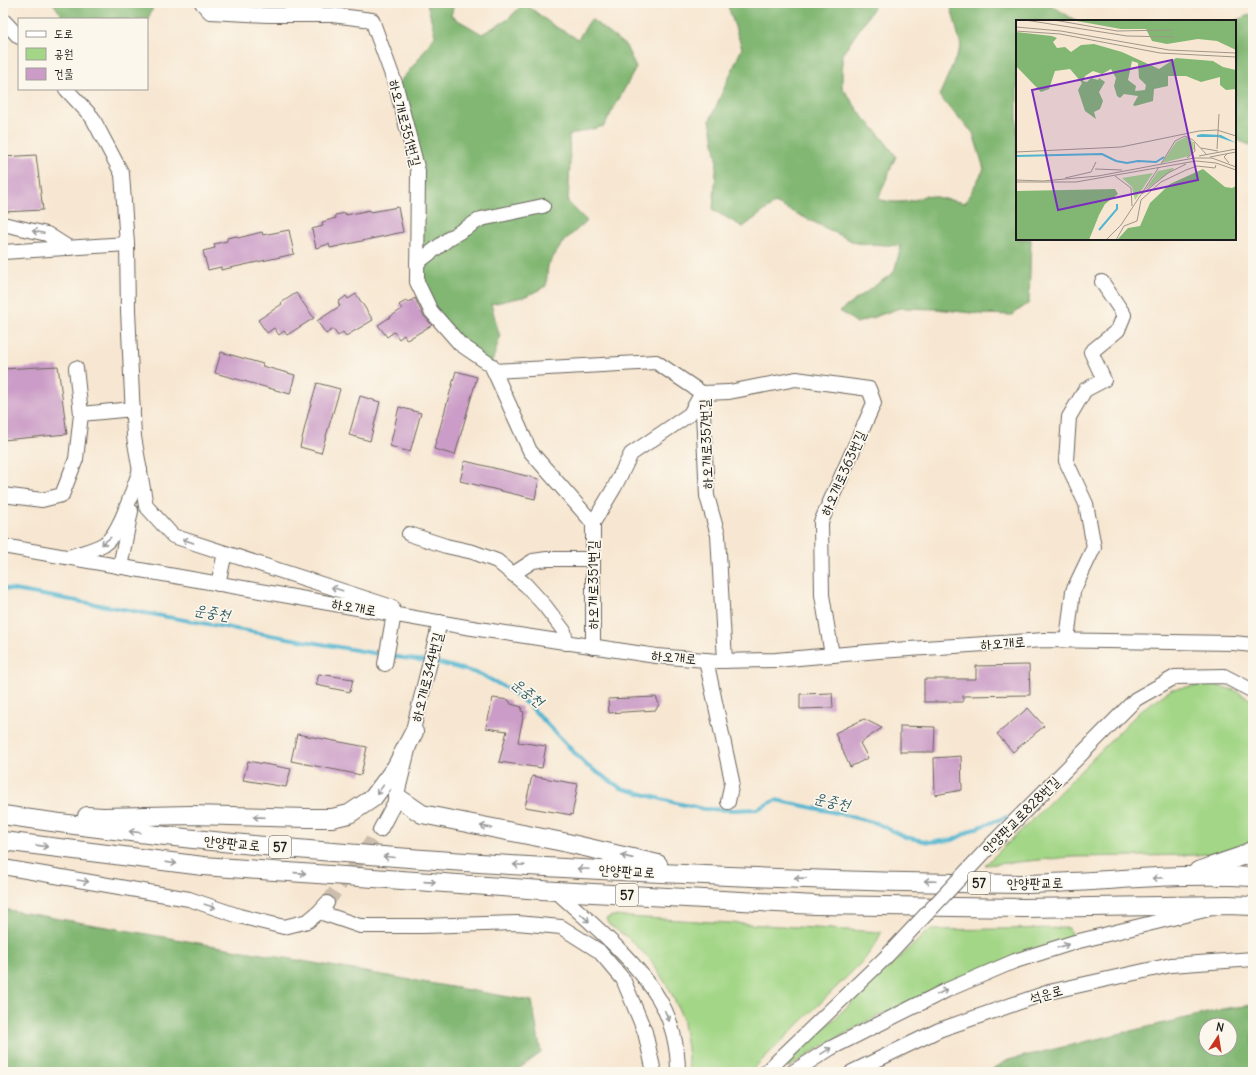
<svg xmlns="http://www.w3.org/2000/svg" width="1256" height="1075" font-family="Delius,'Poor Story',sans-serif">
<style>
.green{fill:#a3d686;stroke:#607951}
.forest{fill:#82b773;stroke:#4f6a48;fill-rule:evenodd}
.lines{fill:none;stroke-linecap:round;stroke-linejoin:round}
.stream{stroke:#51b5d0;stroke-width:4}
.building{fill:#cb9cc7}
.minor-tunnel{stroke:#cbbeae;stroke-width:14;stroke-dasharray:14 7;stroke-linecap:butt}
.minor-casing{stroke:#69635c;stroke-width:16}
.major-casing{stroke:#69635c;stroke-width:20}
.minor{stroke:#fff;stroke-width:14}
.major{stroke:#fff;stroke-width:18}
.minor-bridge-casing{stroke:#69635c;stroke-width:16;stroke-linecap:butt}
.minor-bridge{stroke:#fff;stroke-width:14}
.oneway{stroke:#999}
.labels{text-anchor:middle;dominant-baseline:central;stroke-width:3.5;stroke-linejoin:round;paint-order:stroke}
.shield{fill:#fbf7ec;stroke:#5f5e5a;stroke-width:1}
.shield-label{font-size:13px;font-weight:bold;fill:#1c1c1c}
.street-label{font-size:14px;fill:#1c1c1c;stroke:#fbf7ec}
.water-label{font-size:15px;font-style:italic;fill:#315964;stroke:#fbf7ec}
.inset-river{fill:none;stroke:#51b5d0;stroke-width:2}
.inset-road{fill:none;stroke:#9f9689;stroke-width:1}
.view{fill:#7b2cbf;fill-opacity:0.15;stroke:#7b2cbf;stroke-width:2}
.inset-edge{fill:none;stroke:#1c1c1c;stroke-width:2}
</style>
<rect width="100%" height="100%" fill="#fbf7ec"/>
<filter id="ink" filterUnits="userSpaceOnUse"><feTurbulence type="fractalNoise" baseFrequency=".025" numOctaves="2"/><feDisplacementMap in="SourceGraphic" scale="8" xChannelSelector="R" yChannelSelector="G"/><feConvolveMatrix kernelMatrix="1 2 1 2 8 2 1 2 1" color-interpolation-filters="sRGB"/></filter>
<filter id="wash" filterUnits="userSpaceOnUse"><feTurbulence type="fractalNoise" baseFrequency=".012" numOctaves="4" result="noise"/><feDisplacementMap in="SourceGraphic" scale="16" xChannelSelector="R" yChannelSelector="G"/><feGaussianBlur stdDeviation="0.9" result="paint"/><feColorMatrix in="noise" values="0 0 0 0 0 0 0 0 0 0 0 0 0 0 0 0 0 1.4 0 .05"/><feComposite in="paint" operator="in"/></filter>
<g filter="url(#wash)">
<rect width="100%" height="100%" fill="#f7e7d2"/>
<g class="green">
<path d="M 1210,684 L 1234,690 L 1253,701 L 1253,840 L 1224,852 L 1196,855 L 1072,857 L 985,865 L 1032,820 L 1141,710 L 1172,689 Z"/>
<path d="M 612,916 L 881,932 L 877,942 L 864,960 L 750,1072 L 689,1072 L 687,1048 L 682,1017 L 670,990 L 650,959 L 627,937 L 609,925 L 606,919 Z"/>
<path d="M 1069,928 L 1071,934 L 1068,941 L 947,983 L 868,1021 L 812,1052 L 789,1068 L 785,1065 L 929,930 Z"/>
</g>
<g class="forest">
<path d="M 53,3 L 155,3 L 147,21 L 147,19 L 64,19 Z"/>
<path d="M 427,3 L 454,3 L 451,16 L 482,34 L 507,20 L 524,3 L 554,26 L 578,39 L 591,19 L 626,46 L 636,68 L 604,126 L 569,135 L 570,164 L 568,202 L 587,221 L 564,241 L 548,265 L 546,286 L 527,296 L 491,304 L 500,337 L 491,365 L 460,344 L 417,282 L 418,171 L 396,86 L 418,60 L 435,35 Z"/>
<path d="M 727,3 L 877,3 L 842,55 L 842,87 L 862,116 L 875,129 L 896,156 L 878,199 C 893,204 912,203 926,195 L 965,203 L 984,169 L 973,133 L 939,96 L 961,46 L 950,3 L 1048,3 L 1076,21 L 1017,21 L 1017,239 L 1031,239 L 1029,303 L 1012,315 L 980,314 L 936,309 L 900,308 L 857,323 L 840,311 L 894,272 L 901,246 L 856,243 L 775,203 L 743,227 L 713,210 L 717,159 L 710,120 L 742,48 Z"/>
<path d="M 1253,13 L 1253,146 L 1242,142 L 1235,138 L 1235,21 Z"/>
<path d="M 3,909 L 532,1001 L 541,1053 L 514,1072 L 3,1072 Z"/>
<path d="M 1253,1005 L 1253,1072 L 988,1072 L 1008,1060 L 1228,1008 ZM 1206,1025 L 1230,1025 L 1230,1049 L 1206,1049 Z"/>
</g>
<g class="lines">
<path class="stream" d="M 3,588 L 384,655 L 443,664 L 480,674 L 508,689 L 531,707 L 586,765 L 621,788 L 676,803 L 704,809 L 736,810 L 757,809 L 776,800 L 837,813 L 876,823 L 905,837 L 929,842 L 953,840 L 974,829 L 1006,817"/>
</g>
<g id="blocks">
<g class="building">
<path d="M 36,155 L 43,210 L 3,212 L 3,157 Z"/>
<path d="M 398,207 L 403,232 L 330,248 L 329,244 L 316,248 L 312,229 L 323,226 L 322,222 L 336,218 L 335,215 L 346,213 L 346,215 L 370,210 L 371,212 Z"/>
<path d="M 289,230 L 294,254 L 221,270 L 221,267 L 208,270 L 203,251 L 215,248 L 214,244 L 227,241 L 227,238 L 237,236 L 238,238 L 262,232 L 263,235 Z"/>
<path d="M 296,293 L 314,318 L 287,335 L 284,331 L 279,335 L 274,328 L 267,333 L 258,320 L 282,304 L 281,303 Z"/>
<path d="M 356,294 L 373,320 L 346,336 L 343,332 L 338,336 L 333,329 L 326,334 L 317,321 L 340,306 L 338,302 L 346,296 L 348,299 Z"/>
<path d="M 415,298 L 423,315 L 432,325 L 407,340 L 404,335 L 399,339 L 394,332 L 387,337 L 378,325 L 402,309 L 399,305 L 407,300 L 409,302 Z"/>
<path d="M 221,352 L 263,364 L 262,366 L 295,375 L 290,394 L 215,373 Z"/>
<path d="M 58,366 L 67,434 L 3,440 L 3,369 Z"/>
<path d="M 456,371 L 477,377 L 455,455 L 434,449 Z"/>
<path d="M 317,383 L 340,389 L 321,453 L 300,447 L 308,414 Z"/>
<path d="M 360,396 L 380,402 L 370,441 L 349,435 Z"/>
<path d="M 399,407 L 421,413 L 410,452 L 390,446 Z"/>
<path d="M 465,461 L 539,479 L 535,499 L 460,481 Z"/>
<path d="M 1029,665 L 1030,695 L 963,696 L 963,702 L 924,702 L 924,679 L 976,679 L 976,666 Z"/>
<path d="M 319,674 L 353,679 L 350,692 L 316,685 Z"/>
<path d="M 832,693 L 833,708 L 800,709 L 800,694 Z"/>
<path d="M 656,697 L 659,704 L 656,710 L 609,713 L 608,699 Z"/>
<path d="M 493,698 L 509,700 L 511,704 L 522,707 L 521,711 L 524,712 L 518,742 L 546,746 L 542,768 L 499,762 L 507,731 L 486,728 Z"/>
<path d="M 1028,708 L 1044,726 L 1013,752 L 997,734 Z"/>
<path d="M 864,719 L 882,728 L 860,743 L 868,758 L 850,767 L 835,733 Z"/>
<path d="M 900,726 L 935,727 L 934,752 L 900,752 Z"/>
<path d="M 297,734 L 367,747 L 361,775 L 291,761 Z"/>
<path d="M 961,756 L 962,790 L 935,795 L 934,758 Z"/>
<path d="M 248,761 L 291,769 L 286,787 L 243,780 Z"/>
<path d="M 532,776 L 578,784 L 572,815 L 525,807 Z"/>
</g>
</g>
</g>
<g filter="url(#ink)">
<use href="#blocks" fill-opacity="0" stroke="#69635c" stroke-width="1"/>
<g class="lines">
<path class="minor-tunnel" d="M 327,903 L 380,830"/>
<g class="minor-casing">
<g id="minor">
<path d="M 202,3 L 210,12 L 267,15 L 332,15 L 372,20 L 396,86 L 418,171 L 417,282 L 431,311 L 460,344 L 491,365 L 494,371"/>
<path d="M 3,20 L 19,37"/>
<path d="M 66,89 L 92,117 L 122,174 L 127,244 L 128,311 L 134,437 L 146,506 L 173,536 L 392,607"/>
<path d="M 3,224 L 47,234 L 69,248"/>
<path d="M 3,252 L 127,244"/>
<path d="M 417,263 L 451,237 L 481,219 L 543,206"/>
<path d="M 76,368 L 81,414"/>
<path d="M 702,393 L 729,392 L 796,379 L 869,389 L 874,403 L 821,522 L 822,595 L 832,655"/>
<path d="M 702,393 L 707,496 L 718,535 L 725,661"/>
<path d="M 3,495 L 42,500 L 62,495 L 76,459 L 81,414 L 133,409"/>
<path d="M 593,523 L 614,488 L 631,454 L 690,414 L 702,393"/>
<path d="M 409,534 L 446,546 L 473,552 L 497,561 L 526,585 L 545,606 L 564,631 L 566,643"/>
<path d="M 3,546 L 466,627 L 656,656 L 718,661 L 776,660 L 879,651 L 1044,640 L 1233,643 L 1253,645"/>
<path d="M 69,557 C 80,553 94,550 104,544 C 120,535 133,488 140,470"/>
<path d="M 120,567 L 131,511"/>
<path d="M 513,574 L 533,561 L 547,559 L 593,559"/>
<path d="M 218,584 L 225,553"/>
<path d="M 1067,640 L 1073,591 L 1094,547 L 1086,504 L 1066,461 L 1069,417 L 1085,390 L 1104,380 L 1091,352 L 1118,330 L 1124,315 L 1102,282"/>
<path d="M 593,647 L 593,523 L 530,451 L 494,371 L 656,362 L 702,393"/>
<path d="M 706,660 L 732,781 L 728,802"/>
<path d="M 385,664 L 394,614"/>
<path d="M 380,830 L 395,802 L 440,622"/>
<path d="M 992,844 L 1136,699 L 1175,677 L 1224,676 L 1253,691"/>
<path d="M 3,867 L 189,899 L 239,916 L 284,927 L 308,921 L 319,912 L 327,903"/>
<path d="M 556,891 C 590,922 636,960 659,999 C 672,1020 678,1048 678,1072"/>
<path d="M 319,912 L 360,926 L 423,926 L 517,923 L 561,927 L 599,951 L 623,979 L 645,1032 L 654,1072"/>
<path d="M 766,1072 L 885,958"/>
<path d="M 793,1072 L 831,1048 L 947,990 L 1015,961 L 1075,942 L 1205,910"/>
<path d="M 852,1072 L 939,1030 L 1049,992 L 1171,965 L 1253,959"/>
</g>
</g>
<g class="major-casing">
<g id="major">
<path d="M 397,797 L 422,814 L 563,842 L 658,864"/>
<path d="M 3,815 C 171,840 341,854 510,865 C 680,875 850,882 1020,884 C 1037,884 1054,883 1071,882 C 1131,879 1192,873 1253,877"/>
<path d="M 87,816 L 103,817 L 190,815 L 308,818 L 332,818 L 349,814 L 373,798 L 396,767 L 414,732"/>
<path d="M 3,841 L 203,866 L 556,891 L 815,905 L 1023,908 L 1228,905 L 1253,906"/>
<path d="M 1198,871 L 1242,856 L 1253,850"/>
</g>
</g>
<use href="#minor" class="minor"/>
<use href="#major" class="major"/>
<g class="minor-bridge-casing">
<path id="minor-bridge" d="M 885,958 L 992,844"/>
</g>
<use href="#minor-bridge" class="minor-bridge"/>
</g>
<defs><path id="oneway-shaft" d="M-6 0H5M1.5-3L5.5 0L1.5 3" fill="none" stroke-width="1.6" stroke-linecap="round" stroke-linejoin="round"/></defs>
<g class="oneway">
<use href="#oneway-shaft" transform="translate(38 232) rotate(-168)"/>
<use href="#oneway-shaft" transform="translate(106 541) rotate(142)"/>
<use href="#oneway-shaft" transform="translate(188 541) rotate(-161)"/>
<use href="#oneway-shaft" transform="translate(337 589) rotate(-162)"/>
<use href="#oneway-shaft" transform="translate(380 790) rotate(125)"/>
<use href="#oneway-shaft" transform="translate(259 817) rotate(-178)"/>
<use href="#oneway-shaft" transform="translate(486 827) rotate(-169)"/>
<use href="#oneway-shaft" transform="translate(135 832) rotate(-173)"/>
<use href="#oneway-shaft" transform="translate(42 846) rotate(8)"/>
<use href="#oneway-shaft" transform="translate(389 857) rotate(-175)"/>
<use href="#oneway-shaft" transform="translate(627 857) rotate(-167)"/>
<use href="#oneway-shaft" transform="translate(171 863) rotate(7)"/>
<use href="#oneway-shaft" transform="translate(519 865) rotate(-177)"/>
<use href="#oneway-shaft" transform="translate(583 869) rotate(-177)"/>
<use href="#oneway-shaft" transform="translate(300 873) rotate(4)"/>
<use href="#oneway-shaft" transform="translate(800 878) rotate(-178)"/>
<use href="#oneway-shaft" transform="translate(1158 878) rotate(177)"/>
<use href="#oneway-shaft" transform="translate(83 881) rotate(9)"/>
<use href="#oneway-shaft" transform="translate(930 881) rotate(-178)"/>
<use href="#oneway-shaft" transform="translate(430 882) rotate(4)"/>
<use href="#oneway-shaft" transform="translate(210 906) rotate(18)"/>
<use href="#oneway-shaft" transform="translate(585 918) rotate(43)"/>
<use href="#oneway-shaft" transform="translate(1063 946) rotate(-18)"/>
<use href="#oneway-shaft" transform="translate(942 992) rotate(-27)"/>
<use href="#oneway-shaft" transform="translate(667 1016) rotate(67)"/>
<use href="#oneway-shaft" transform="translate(826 1051) rotate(-32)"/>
</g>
</g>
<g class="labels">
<g class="shield">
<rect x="269" y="836" width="22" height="22" rx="3"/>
<rect x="968" y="872" width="22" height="22" rx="3"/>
<rect x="616" y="884" width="22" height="22" rx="3"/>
</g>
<g class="shield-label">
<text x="280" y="847">57</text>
<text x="979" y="883">57</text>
<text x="627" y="895">57</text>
</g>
<g class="street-label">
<text transform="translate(405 123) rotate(75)">하오개로351번길</text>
<text transform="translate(706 444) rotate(-92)">하오개로357번길</text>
<text transform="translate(843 473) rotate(-66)">하오개로363번길</text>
<text transform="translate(593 585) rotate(-90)">하오개로351번길</text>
<text transform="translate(354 607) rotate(10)">하오개로</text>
<text transform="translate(1003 643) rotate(-4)">하오개로</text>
<text transform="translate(674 657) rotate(5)">하오개로</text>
<text transform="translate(427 677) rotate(-76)">하오개로344번길</text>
<text transform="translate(1021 815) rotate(-45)">안양판교로828번길</text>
<text transform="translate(232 843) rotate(5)">안양판교로</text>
<text transform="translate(627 871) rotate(3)">안양판교로</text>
<text transform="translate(1035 883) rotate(-1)">안양판교로</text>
<text transform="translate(1046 994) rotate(-16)">석운로</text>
</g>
<g class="water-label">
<text transform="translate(212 612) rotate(10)">운중천</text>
<text transform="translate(528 692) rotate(39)">운중천</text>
<text transform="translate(832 801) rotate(13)">운중천</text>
</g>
</g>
<g transform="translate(1016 20)">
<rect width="220" height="220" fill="#f7e7d2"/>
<path d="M 170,117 L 177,122 L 178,129 L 173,136 L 146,143 L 160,122 ZM 157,148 L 158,149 L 129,170 L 142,151 ZM 137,153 L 119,180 L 116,167 L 106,158 Z" fill="#a3d686"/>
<path d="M 55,0 L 220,0 L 220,30 L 201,21 L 182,19 L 151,24 L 136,21 L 130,9 L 105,9 ZM 0,12 L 36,16 L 41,18 L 37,22 L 41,28 L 49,27 L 55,32 L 65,25 L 78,24 L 106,32 L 143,49 L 160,38 L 197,41 L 207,47 L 220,50 L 220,69 L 210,70 L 204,65 L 204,57 L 185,62 L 170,56 L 152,56 L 152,66 L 138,69 L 137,81 L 119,86 L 117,85 L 122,76 L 108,74 L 104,78 L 101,76 L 98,66 L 100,58 L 95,49 L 86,54 L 77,51 L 69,56 L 67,61 L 71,62 L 75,58 L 82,60 L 83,58 L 89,62 L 83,72 L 87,81 L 84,89 L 78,92 L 80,99 L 69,91 L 62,70 L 66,63 L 54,49 L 39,51 L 33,69 L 25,72 L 0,46 ZM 116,41 L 122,43 L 123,58 L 130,65 L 129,70 L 119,71 L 120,66 L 112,60 ZM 187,149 L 209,167 L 216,168 L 220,166 L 220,220 L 101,220 L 112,208 L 124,206 L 134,183 L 154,164 ZM 99,169 L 102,174 L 89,184 L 83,195 L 73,220 L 0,220 L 0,171 Z" fill="#82b773" fill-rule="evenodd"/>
<path d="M 186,114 L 205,115 L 220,123 L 202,117 L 181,117 L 181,115 Z" fill="#51b5d0"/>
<path class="inset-river" d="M 0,136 L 86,134 L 100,141 L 111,143 L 122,141 L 140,142 L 148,137M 83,210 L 101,189 L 101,184"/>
<path class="inset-road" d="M 9,0 L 111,16 L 158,17M 38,0 L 101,11 L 156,10M 0,7 L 45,11 L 153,30 L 220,33M 0,11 L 44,14 L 144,33 L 220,37M 185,128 L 202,131M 201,129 L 203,94M 0,132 L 105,127 L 183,111 L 201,110 L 220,116M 211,134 L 208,137 L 213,143M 183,136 L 220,129M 194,137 L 220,132M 171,138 L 179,131 L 178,122M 145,144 L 159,121 L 169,116 L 177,120 L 191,135M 79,149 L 106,150M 99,156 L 115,168 L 116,186M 49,158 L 75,152 L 80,142M 0,160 L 27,161 L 82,156 L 178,138 L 196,138 L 220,147M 0,162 L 60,162 L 180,141 L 200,143 L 220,150M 126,174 L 152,153 L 170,144M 90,220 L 105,205 L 143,147M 100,220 L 108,206 L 121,201 L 125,180 L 145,162 L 170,150 L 181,146 L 199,148 L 200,145"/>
<path class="view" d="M 156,40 L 182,160 L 42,190 L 16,70 Z"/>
<rect width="220" height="220" class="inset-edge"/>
</g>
<rect width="1256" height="1075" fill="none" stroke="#fbf7ec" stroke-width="16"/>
<rect x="18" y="18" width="130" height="72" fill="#fbf7ec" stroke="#a29f99"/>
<rect x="26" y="31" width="20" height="6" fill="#ffffff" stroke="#a29f99"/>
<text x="54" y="38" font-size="12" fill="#1c1c1c">도로</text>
<rect x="26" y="48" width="20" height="12" fill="#a3d686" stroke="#a29f99"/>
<text x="54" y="58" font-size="12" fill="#1c1c1c">공원</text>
<rect x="26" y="68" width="20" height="12" fill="#cb9cc7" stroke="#a29f99"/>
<text x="54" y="78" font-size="12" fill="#1c1c1c">건물</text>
<g transform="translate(1218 1037) rotate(12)"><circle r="19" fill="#fbf7ec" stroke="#a29f99"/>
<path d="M0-3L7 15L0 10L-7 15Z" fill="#c8321e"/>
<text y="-6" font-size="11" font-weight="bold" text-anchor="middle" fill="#1c1c1c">N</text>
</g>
</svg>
